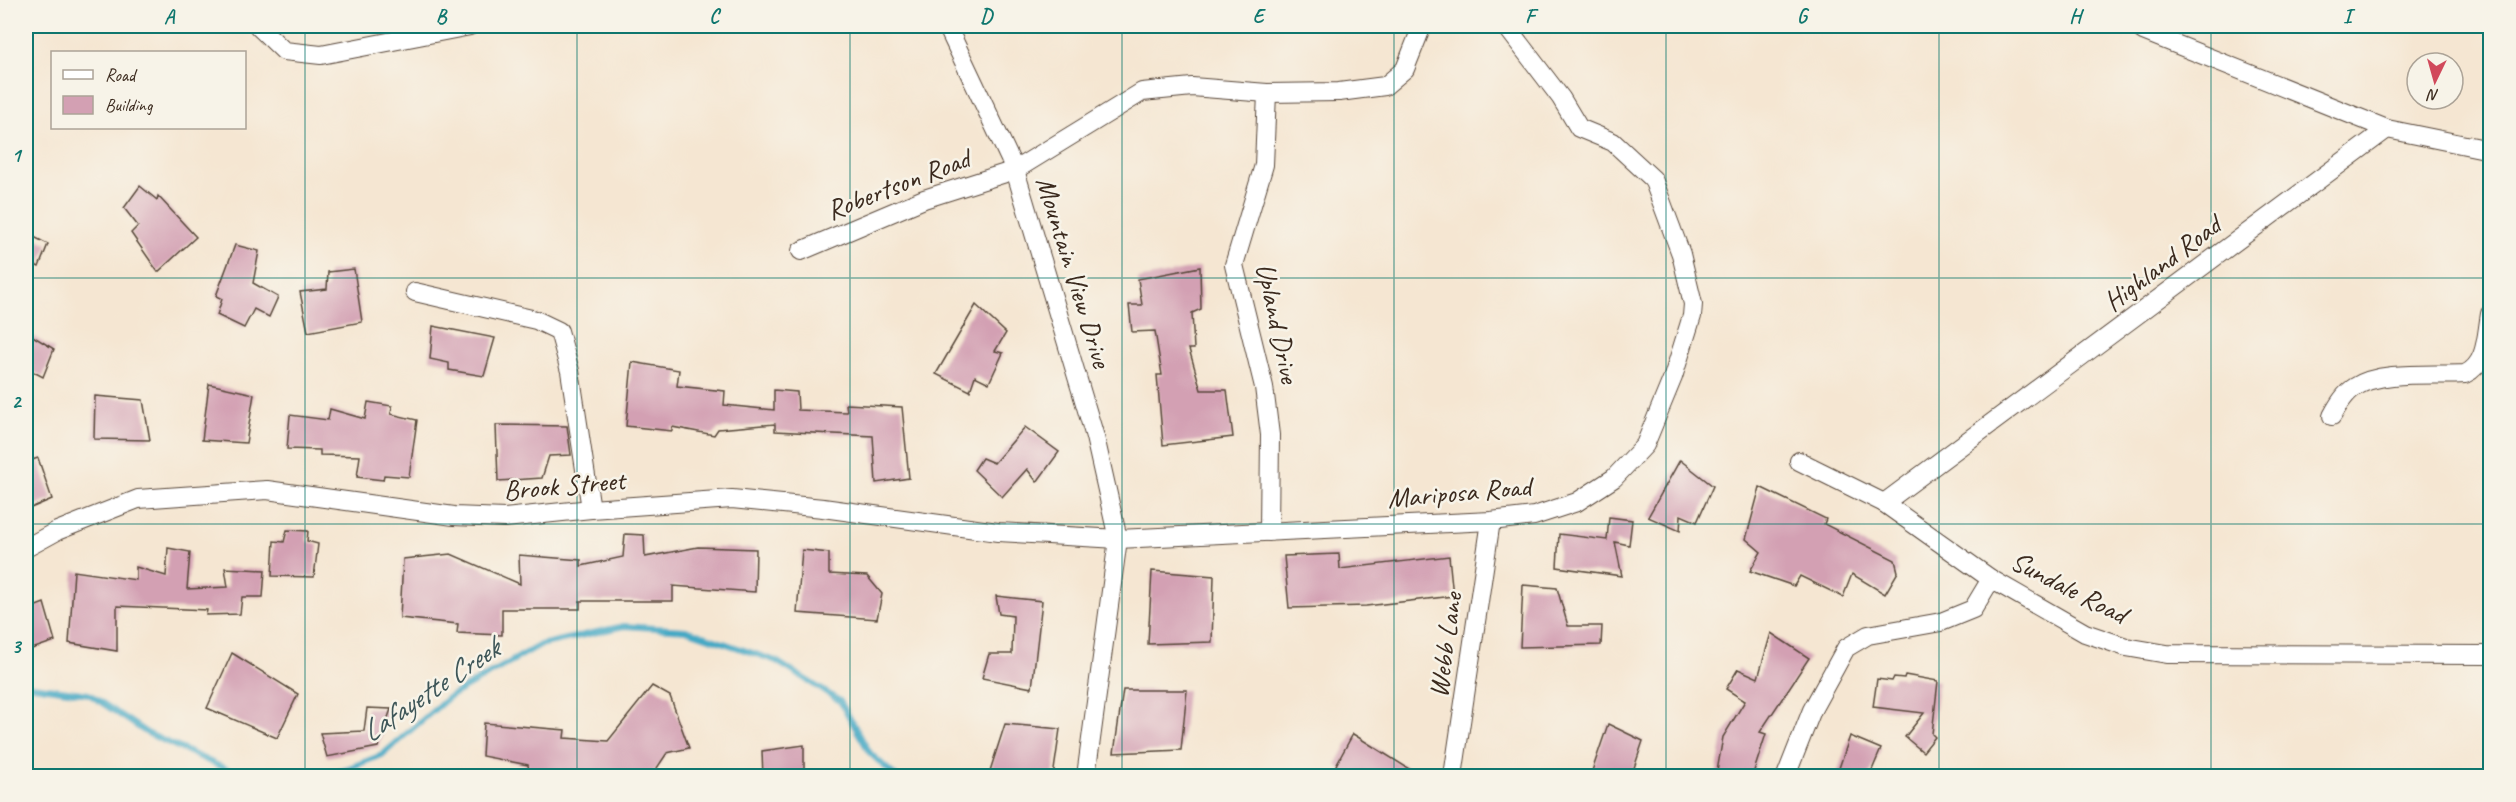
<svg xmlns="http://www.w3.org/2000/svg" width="2516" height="802" font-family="Caveat,sans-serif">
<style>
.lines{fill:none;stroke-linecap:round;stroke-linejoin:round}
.stream{stroke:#45a9c5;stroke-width:6}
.building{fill:#d3a0b3}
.street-casing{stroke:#574639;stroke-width:20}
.street{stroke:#fff;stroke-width:18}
.grid{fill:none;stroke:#0f766e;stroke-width:1.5;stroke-opacity:0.55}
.labels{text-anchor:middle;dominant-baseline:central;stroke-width:5;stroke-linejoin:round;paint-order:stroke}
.street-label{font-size:28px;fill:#3b2a1e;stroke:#f7f3e8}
.water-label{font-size:30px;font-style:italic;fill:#3e5658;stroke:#f7f3e8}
.neatline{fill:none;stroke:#0f766e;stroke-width:2}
.grid-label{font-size:20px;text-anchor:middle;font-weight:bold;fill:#0f766e}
</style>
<rect width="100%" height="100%" fill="#f7f3e8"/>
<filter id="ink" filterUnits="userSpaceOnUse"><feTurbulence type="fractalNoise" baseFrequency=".0167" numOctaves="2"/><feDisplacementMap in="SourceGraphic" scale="12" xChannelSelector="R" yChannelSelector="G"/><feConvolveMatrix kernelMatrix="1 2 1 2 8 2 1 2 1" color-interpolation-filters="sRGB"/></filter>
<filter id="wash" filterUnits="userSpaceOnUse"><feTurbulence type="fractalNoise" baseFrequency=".008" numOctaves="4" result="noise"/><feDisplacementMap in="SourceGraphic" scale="24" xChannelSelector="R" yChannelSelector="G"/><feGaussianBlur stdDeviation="1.35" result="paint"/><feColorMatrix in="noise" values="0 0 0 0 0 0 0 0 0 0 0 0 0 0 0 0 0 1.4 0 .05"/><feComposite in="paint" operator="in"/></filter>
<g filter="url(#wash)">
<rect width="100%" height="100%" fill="#f5e6d2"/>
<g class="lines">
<g class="stream">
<path d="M 26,685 L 89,694 L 147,733 L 241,776"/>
<path d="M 328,776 L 382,755 L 449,697 L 540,645 L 624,626 L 686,630 L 776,661 L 840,701 L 870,753 L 895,776"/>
</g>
</g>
<g id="blocks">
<g class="building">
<path d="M 140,186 L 157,200 L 158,196 L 196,237 L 158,272 L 131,233 L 138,226 L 124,208 Z"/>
<path d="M 26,233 L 48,244 L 39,267 L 26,261 Z"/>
<path d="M 235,245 L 259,251 L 253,283 L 278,297 L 269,317 L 254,309 L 244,328 L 217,315 L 222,299 L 216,296 Z"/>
<path d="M 1200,267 L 1201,309 L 1192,313 L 1194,349 L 1189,349 L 1201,390 L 1227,390 L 1233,437 L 1163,445 L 1157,375 L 1162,375 L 1155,331 L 1132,332 L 1129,305 L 1142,305 L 1138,279 Z"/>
<path d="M 354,269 L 362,322 L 308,332 L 300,292 L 327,289 L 328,272 Z"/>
<path d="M 976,305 L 1006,333 L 995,351 L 1003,353 L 989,383 L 975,376 L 970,391 L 936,374 Z"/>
<path d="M 433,326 L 495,338 L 484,376 L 449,370 L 449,363 L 430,359 Z"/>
<path d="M 26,332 L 54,349 L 43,377 L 26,368 Z"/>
<path d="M 632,362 L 679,370 L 677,386 L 725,391 L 724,405 L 774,410 L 774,390 L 797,392 L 798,410 L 847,412 L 846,404 L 902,407 L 909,478 L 876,483 L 873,436 L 775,431 L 775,424 L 718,429 L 714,435 L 672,427 L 672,431 L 626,426 Z"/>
<path d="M 209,384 L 254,394 L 246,443 L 202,440 Z"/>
<path d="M 95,396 L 143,400 L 150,440 L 94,439 Z"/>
<path d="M 368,402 L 392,406 L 391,414 L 417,420 L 409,477 L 384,475 L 383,480 L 357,477 L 360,456 L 320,455 L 320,450 L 287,449 L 290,415 L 328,420 L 330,409 L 365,419 Z"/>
<path d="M 496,425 L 567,426 L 571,455 L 549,456 L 542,478 L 498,481 Z"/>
<path d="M 1025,427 L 1059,452 L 1037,482 L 1027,469 L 1002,497 L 974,470 L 982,458 L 994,463 Z"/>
<path d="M 38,458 L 52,499 L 26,510 L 26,462 Z"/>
<path d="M 1680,460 L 1713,486 L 1697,522 L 1681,515 L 1680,531 L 1648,517 Z"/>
<path d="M 1760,487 L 1826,519 L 1824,524 L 1895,560 L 1898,572 L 1885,594 L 1852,574 L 1843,597 L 1800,576 L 1794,586 L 1750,571 L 1761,552 L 1746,539 Z"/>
<path d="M 1609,517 L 1632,520 L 1629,545 L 1615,542 L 1622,576 L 1557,567 L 1559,534 L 1607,540 Z"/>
<path d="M 287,530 L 308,531 L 307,541 L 318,544 L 314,577 L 272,576 L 274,541 L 284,542 Z"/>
<path d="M 625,534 L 644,535 L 645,557 L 698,547 L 756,549 L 755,592 L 673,586 L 673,601 L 580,601 L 580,609 L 502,609 L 502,635 L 457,633 L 458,624 L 400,618 L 403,559 L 451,554 L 520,584 L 519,555 L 581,560 L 581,566 L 623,557 Z"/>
<path d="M 168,548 L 190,552 L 187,589 L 228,587 L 225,568 L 265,570 L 263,597 L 242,597 L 240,614 L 206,615 L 207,610 L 117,606 L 117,651 L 69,643 L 74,571 L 136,580 L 136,567 L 166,576 Z"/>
<path d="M 802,550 L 829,553 L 829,574 L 867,576 L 882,594 L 877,619 L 797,613 Z"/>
<path d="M 1339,554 L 1340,569 L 1449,556 L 1453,596 L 1366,606 L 1289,608 L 1284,556 Z"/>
<path d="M 1152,571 L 1214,576 L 1212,642 L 1148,644 Z"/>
<path d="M 1523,585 L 1557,588 L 1568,626 L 1602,626 L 1601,645 L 1520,647 Z"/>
<path d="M 996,596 L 1042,601 L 1032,688 L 982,678 L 989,654 L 1012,654 L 1013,616 L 999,614 Z"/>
<path d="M 44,603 L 55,641 L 26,651 L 26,610 Z"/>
<path d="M 1771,633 L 1809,658 L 1760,732 L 1766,734 L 1752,777 L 1716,777 L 1723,737 L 1745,701 L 1726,689 L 1738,669 L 1758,678 Z"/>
<path d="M 232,653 L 298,694 L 277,738 L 207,708 Z"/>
<path d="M 1905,675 L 1938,681 L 1932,734 L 1935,737 L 1923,752 L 1905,737 L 1924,713 L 1873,707 L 1877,679 L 1892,681 L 1894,677 L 1904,678 Z"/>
<path d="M 652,686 L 670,696 L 689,748 L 667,753 L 651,777 L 530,777 L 528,765 L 482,756 L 484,723 L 565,730 L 564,738 L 608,741 Z"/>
<path d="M 1123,690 L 1187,690 L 1181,750 L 1114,753 Z"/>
<path d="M 367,708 L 391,709 L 378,747 L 327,757 L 320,733 L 364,731 Z"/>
<path d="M 1005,724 L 1060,729 L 1053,777 L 988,777 Z"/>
<path d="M 1608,724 L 1643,741 L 1631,777 L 1590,777 Z"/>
<path d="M 1353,734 L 1422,777 L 1350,777 L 1336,765 Z"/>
<path d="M 1850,736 L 1881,749 L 1869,777 L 1836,777 Z"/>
<path d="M 804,745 L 804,777 L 763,777 L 762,751 Z"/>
</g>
</g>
</g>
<g filter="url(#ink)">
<use href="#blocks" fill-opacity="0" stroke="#574639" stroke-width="1.5"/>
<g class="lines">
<g class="street-casing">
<g id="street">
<path d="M 258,26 L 284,51 L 321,55 L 470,26"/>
<path d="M 947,26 L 1015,170 L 1095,437 L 1118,539 L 1086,776"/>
<path d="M 2143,31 L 2387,129"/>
<path d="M 1267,93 L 1264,165 L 1234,265 L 1264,387 L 1270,435 L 1269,532"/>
<path d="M 801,251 L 924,199 L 1015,170 L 1142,92 L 1192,87 L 1267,93 L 1339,92 L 1385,86 L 1405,69 L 1422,26"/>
<path d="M 415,292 L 536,320 L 559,331 L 570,371 L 591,509"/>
<path d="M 2332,416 C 2338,405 2345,393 2355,387 C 2381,370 2433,376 2465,374 C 2487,364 2486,336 2490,314"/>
<path d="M 1799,461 L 1884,503 L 1991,579 L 2085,633 L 2126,647 L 2167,654 L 2490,655"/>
<path d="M 1884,503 L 2387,129 L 2490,150"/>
<path d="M 26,548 L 57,531 L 138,499 L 267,490 L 454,516 L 505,518 L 591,509 L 732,499 L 823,508 L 998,532 L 1118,539 L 1491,521 L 1534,516 L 1577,502 L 1614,478 L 1645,445 L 1673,377 L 1692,316 L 1693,304 L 1681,254 L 1653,179 L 1613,142 L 1579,128 L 1561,98 L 1506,26"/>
<path d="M 1453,776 L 1491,521"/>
<path d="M 1786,776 L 1812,710 L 1846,648 L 1868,635 L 1941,622 L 1973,609 L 1991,579"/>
</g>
</g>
<use href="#street" class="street"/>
</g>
</g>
<path class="grid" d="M 305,26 L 305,776M 577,26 L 577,776M 850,26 L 850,776M 1122,26 L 1122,776M 1394,26 L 1394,776M 1666,26 L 1666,776M 1939,26 L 1939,776M 2211,26 L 2211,776M 26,278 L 2490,278M 26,524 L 2490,524"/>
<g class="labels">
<g class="street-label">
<text transform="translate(898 184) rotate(-21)">Robertson Road</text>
<text transform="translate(2162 263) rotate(-37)">Highland Road</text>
<text transform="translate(1074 272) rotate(73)">Mountain View Drive</text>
<text transform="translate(1278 323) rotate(78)">Upland Drive</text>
<text transform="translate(564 485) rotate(-5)">Brook Street</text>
<text transform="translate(1459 492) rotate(-5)">Mariposa Road</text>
<text transform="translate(2069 587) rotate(27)">Sundale Road</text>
<text transform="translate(1445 645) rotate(-82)">Webb Lane</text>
</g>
<g class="water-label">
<text transform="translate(430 690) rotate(-34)">Lafayette Creek</text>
</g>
</g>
<rect width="2516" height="802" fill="none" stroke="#f7f3e8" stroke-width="66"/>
<rect x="51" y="51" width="195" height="78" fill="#f7f3e8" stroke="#aca397" stroke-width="1.5"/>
<rect x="63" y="70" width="30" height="9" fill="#ffffff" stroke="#aca397" stroke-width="1.5"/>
<text x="105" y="81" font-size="18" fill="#3b2a1e">Road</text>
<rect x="63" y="96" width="30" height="18" fill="#d3a0b3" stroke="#aca397" stroke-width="1.5"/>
<text x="105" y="111" font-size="18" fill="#3b2a1e">Building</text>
<g transform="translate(2435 81) rotate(185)"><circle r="28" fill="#f7f3e8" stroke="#aca397" stroke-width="1.5"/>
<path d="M0-4.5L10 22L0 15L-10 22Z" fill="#d1495b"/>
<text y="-9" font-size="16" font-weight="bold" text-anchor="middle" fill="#3b2a1e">N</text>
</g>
<rect x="33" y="33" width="2450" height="736" class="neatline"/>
<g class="grid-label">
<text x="169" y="23">A</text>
<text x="441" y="23">B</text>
<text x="714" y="23">C</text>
<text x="986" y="23">D</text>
<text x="1258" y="23">E</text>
<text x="1530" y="23">F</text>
<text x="1802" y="23">G</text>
<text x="2075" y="23">H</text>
<text x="2347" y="23">I</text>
<text x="16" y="162">1</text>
<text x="16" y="408">2</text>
<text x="16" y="653">3</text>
</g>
</svg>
